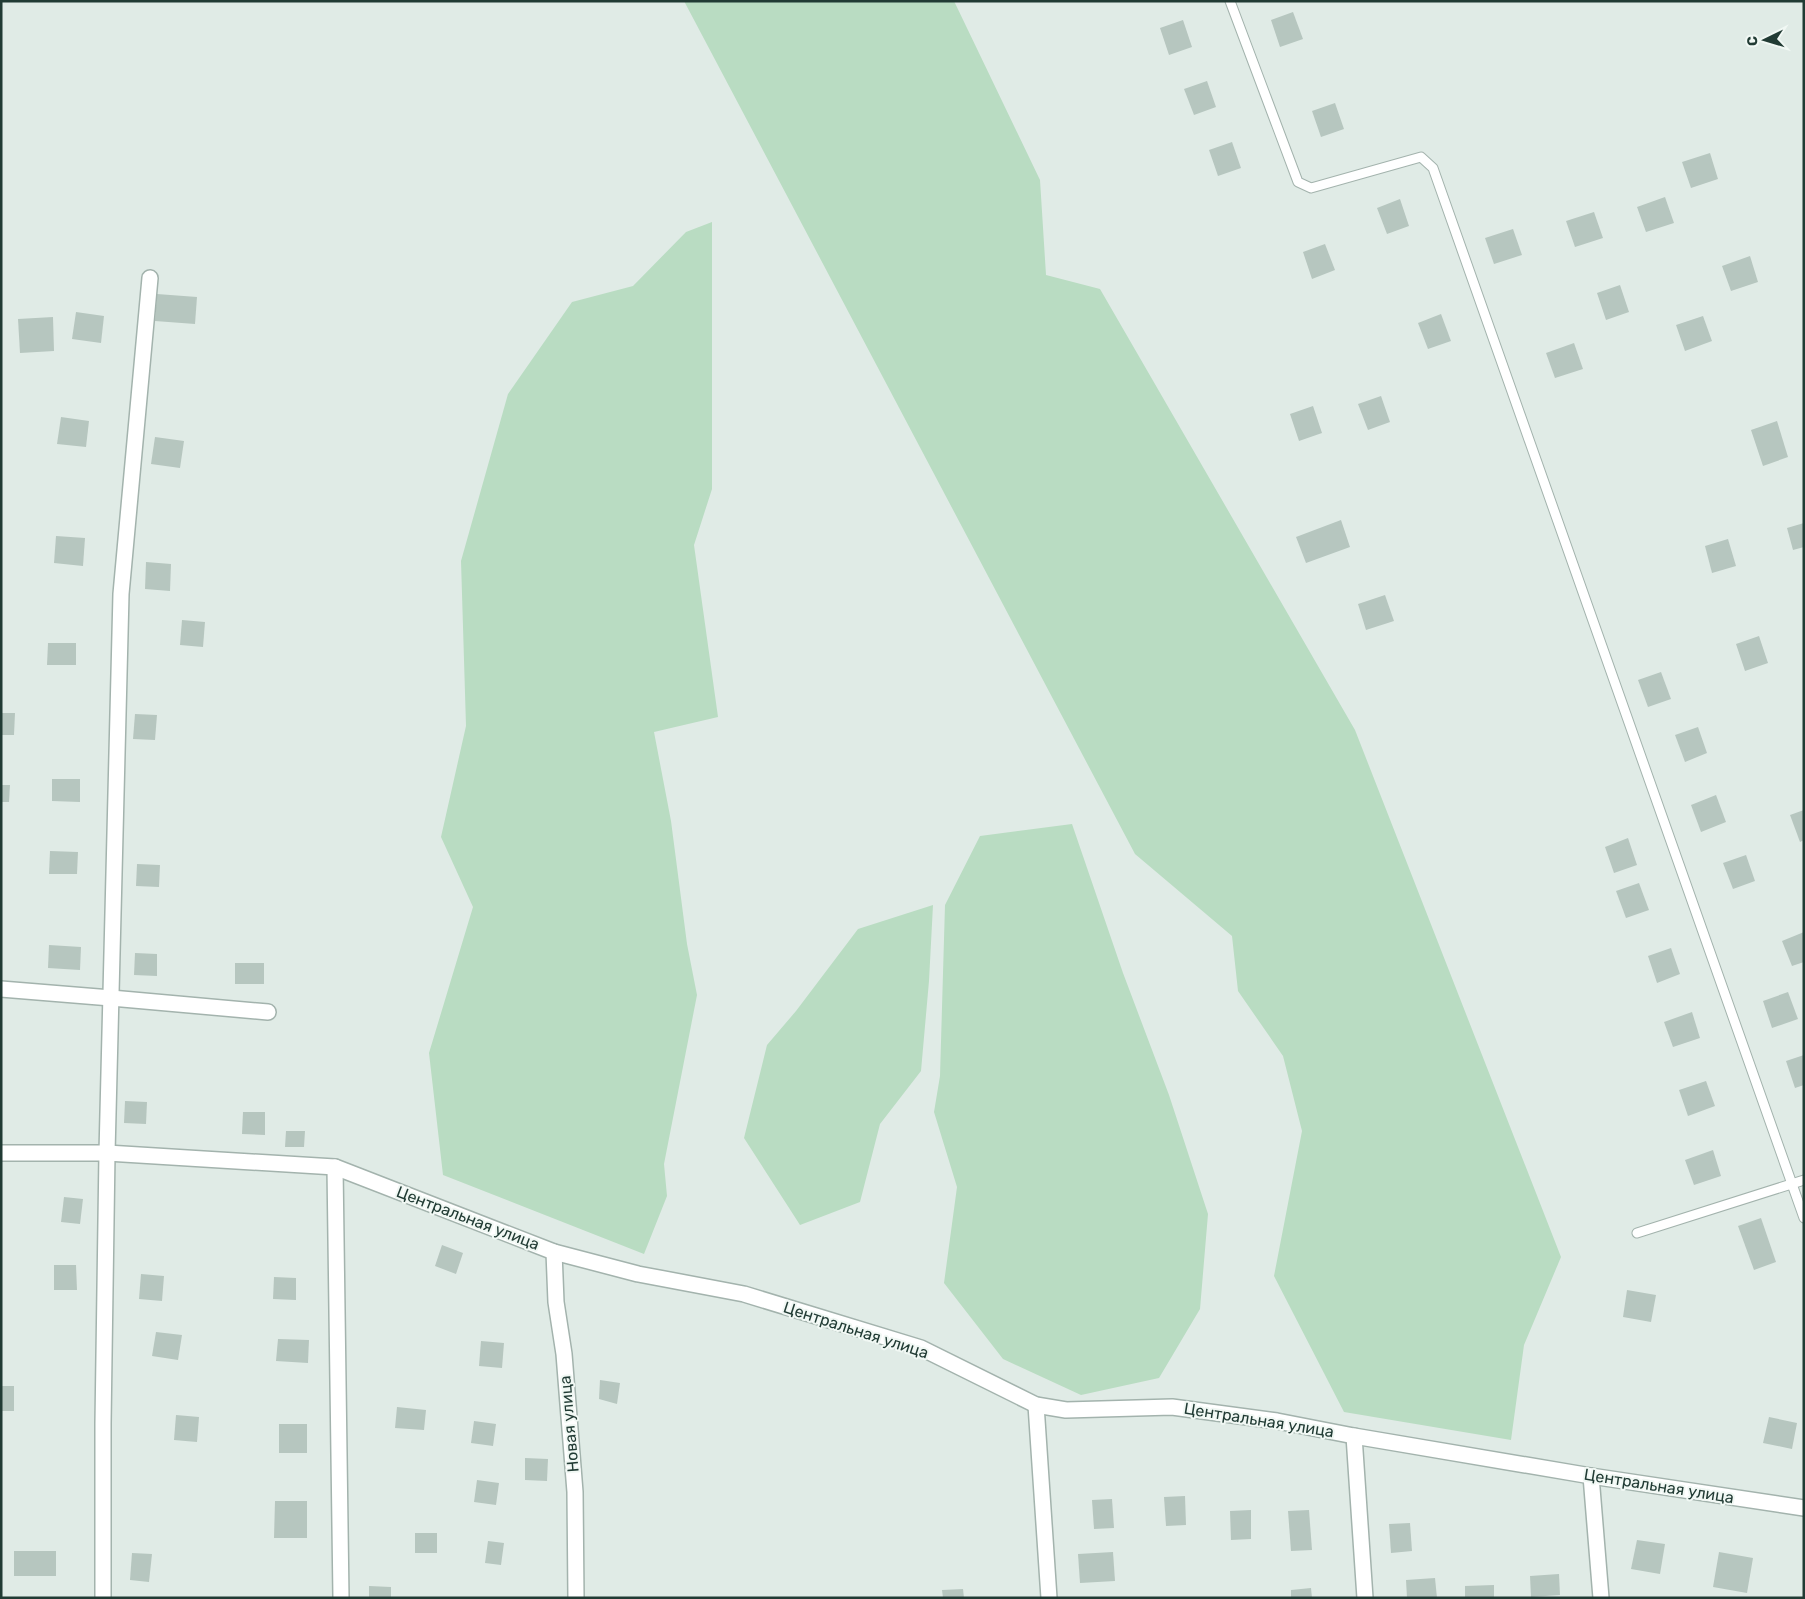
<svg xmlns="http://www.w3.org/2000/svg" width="1805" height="1599" font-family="Rubik,sans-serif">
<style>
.green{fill:#b9dcc2}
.building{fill:#b6c6bf}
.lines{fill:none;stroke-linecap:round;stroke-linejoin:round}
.lane-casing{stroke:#a3b3ad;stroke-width:11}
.street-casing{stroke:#a3b3ad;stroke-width:18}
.lane{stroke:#fff;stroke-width:9}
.street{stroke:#fff;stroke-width:15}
.labels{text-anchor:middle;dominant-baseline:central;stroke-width:4;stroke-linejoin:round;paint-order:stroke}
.street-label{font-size:16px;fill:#213b34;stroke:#f1f8f4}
</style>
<rect width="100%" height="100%" fill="#e0ebe6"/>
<g class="green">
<path d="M 684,1 L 954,1 L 1040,180 L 1046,275 L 1100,289 L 1355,730 L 1561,1257 L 1524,1345 L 1511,1440 L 1344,1412 L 1274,1276 L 1302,1131 L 1283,1056 L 1238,991 L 1232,936 L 1135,854 Z"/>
<path d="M 712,222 L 712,489 L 694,545 L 718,717 L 654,732 L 671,821 L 687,944 L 697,995 L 664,1164 L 667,1196 L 644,1254 L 443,1175 L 429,1053 L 473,907 L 441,837 L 466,726 L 461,561 L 508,394 L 572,302 L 633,286 L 686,232 Z"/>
<path d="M 1072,824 L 1123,973 L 1169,1095 L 1208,1214 L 1200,1309 L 1159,1378 L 1081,1395 L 1003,1359 L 944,1283 L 957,1187 L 934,1112 L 940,1076 L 945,905 L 980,836 Z"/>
<path d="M 933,905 L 929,981 L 921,1071 L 880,1124 L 860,1202 L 800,1225 L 744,1138 L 767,1045 L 796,1011 L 858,929 Z"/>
</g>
<g class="building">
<path d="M 1293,12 L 1303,39 L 1280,47 L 1271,20 Z"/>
<path d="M 1183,20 L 1192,47 L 1169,55 L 1160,28 Z"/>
<path d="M 1207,81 L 1216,107 L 1194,115 L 1184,89 Z"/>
<path d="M 1335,103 L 1344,129 L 1321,137 L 1312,111 Z"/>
<path d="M 1232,142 L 1241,168 L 1218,176 L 1209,150 Z"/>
<path d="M 1710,153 L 1718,179 L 1691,188 L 1682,162 Z"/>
<path d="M 1665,197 L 1674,223 L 1646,232 L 1637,207 Z"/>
<path d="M 1400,199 L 1409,226 L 1387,234 L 1377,208 Z"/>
<path d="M 1594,212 L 1603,238 L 1575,247 L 1566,221 Z"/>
<path d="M 1513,229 L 1522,255 L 1494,264 L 1485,238 Z"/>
<path d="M 1325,244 L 1335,270 L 1312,279 L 1303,252 Z"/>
<path d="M 1750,256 L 1758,282 L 1731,291 L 1722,266 Z"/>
<path d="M 1620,285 L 1629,312 L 1606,320 L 1597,293 Z"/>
<path d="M 157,294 L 197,297 L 195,324 L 155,321 Z"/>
<path d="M 76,312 L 104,316 L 101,343 L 72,339 Z"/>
<path d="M 1441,314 L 1451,341 L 1428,349 L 1418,323 Z"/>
<path d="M 1703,316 L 1712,341 L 1685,351 L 1676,325 Z"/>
<path d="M 53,317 L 54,351 L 20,353 L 18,319 Z"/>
<path d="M 1574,343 L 1583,369 L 1555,378 L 1546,353 Z"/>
<path d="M 1381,396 L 1390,422 L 1368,430 L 1358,404 Z"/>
<path d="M 1313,406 L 1322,433 L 1299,441 L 1290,414 Z"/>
<path d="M 61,417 L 89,421 L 86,447 L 57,444 Z"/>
<path d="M 1777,421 L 1788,457 L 1763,466 L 1751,430 Z"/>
<path d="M 155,437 L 184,441 L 180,468 L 151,464 Z"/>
<path d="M 1341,520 L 1350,547 L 1306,563 L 1296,537 Z"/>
<path d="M 1804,523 L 1804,547 L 1793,550 L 1787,528 Z"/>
<path d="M 56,536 L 85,538 L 83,566 L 54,563 Z"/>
<path d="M 1728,539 L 1736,566 L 1712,573 L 1705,546 Z"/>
<path d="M 146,562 L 171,564 L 170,591 L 145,589 Z"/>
<path d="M 1385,595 L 1394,621 L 1366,630 L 1358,604 Z"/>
<path d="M 182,620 L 205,622 L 203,647 L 180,645 Z"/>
<path d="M 1759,636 L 1768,663 L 1745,671 L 1736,644 Z"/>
<path d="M 48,643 L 76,643 L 76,665 L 47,665 Z"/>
<path d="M 1661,672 L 1671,699 L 1648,707 L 1638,680 Z"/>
<path d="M 1,713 L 15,713 L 14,735 L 1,735 Z"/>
<path d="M 135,714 L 157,715 L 155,740 L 133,739 Z"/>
<path d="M 1698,727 L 1707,753 L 1685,762 L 1675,735 Z"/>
<path d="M 52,779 L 80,779 L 80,802 L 52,801 Z"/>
<path d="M 1,785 L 10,785 L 9,802 L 1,802 Z"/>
<path d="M 1716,795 L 1726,822 L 1701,832 L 1691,805 Z"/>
<path d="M 1804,810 L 1804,840 L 1800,842 L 1790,815 Z"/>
<path d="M 1628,838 L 1637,865 L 1614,873 L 1605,847 Z"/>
<path d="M 50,851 L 78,852 L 77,874 L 49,874 Z"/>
<path d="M 1746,855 L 1755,881 L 1733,889 L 1723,863 Z"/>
<path d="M 137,864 L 160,865 L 159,887 L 136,886 Z"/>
<path d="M 1639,883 L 1649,910 L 1626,918 L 1616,891 Z"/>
<path d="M 1804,932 L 1804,962 L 1792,966 L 1782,941 Z"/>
<path d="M 49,945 L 81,947 L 80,970 L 48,968 Z"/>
<path d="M 1671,948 L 1680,974 L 1657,983 L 1648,956 Z"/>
<path d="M 135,953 L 157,954 L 157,976 L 134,975 Z"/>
<rect x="235" y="963" width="29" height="21"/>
<path d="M 1788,992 L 1798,1019 L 1772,1028 L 1763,1001 Z"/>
<path d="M 1692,1012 L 1700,1038 L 1673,1047 L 1664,1022 Z"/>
<path d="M 1804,1055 L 1804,1085 L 1795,1088 L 1786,1061 Z"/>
<path d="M 1706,1081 L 1715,1106 L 1688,1116 L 1679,1090 Z"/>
<path d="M 125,1101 L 147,1102 L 146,1124 L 124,1123 Z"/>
<path d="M 243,1112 L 265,1112 L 265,1135 L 242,1134 Z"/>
<path d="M 286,1131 L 305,1131 L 304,1147 L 285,1147 Z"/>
<path d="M 1713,1150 L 1721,1176 L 1694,1185 L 1685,1160 Z"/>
<path d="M 64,1197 L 83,1199 L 80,1224 L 61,1222 Z"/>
<path d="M 1761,1218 L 1776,1262 L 1754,1270 L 1738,1226 Z"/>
<path d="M 442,1245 L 463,1253 L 456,1274 L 435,1266 Z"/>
<path d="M 54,1265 L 76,1265 L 77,1290 L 54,1290 Z"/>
<path d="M 141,1274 L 164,1276 L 162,1301 L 139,1299 Z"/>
<path d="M 274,1277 L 296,1278 L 296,1300 L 273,1299 Z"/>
<path d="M 1627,1290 L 1656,1295 L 1651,1322 L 1623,1317 Z"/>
<path d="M 156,1332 L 182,1335 L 178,1360 L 152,1356 Z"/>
<path d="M 278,1339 L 309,1340 L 308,1363 L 276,1361 Z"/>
<path d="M 481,1341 L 504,1343 L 502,1368 L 479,1366 Z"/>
<path d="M 600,1380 L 620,1383 L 617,1404 L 599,1399 Z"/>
<rect x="1" y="1386" width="13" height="25"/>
<path d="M 397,1407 L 426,1410 L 424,1430 L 395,1428 Z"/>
<path d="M 176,1415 L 199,1417 L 197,1442 L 174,1440 Z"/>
<path d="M 1769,1417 L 1797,1423 L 1792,1449 L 1763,1443 Z"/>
<path d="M 474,1421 L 496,1424 L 493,1446 L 471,1443 Z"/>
<rect x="279" y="1424" width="28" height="29"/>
<path d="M 525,1458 L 548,1459 L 547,1481 L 525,1480 Z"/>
<path d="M 477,1480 L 499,1483 L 496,1505 L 474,1502 Z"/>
<path d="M 1185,1496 L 1186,1525 L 1166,1526 L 1164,1497 Z"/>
<path d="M 1112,1499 L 1114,1528 L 1094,1529 L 1092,1500 Z"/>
<path d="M 275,1501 L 307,1501 L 307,1538 L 274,1538 Z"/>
<path d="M 1251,1510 L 1251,1539 L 1231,1540 L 1230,1511 Z"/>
<path d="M 1309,1510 L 1312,1550 L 1291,1551 L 1288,1511 Z"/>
<path d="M 1410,1523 L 1412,1551 L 1391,1553 L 1389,1524 Z"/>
<rect x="415" y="1533" width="22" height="20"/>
<path d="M 1637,1540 L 1665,1544 L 1660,1574 L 1631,1569 Z"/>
<path d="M 488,1541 L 504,1543 L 501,1565 L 485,1563 Z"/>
<rect x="14" y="1551" width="42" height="25"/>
<path d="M 1113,1552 L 1115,1581 L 1080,1583 L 1078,1554 Z"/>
<path d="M 1719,1552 L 1753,1558 L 1747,1593 L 1713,1587 Z"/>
<path d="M 132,1553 L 152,1554 L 149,1582 L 130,1580 Z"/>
<path d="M 1559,1574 L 1560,1595 L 1531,1597 L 1530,1576 Z"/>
<path d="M 1435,1578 L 1437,1598 L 1407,1598 L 1406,1580 Z"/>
<path d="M 1494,1585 L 1494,1598 L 1465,1598 L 1465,1586 Z"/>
<path d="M 369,1586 L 391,1587 L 391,1598 L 369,1598 Z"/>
<path d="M 1311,1588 L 1312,1598 L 1291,1598 L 1291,1590 Z"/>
<path d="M 963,1589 L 964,1598 L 943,1598 L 942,1590 Z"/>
</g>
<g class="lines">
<g class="lane-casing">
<g id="lane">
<path d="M 1230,1 L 1298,182 L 1311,188 L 1421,157 L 1433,168 L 1804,1218"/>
<path d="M 1637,1233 L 1804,1180"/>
</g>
</g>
<g class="street-casing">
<g id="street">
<path d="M 1,989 L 111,998 L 268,1012"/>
<path d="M 1,1153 L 107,1153 L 335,1167 L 554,1252 L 638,1274 L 744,1294 L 921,1348 L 1036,1405 L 1066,1410 L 1172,1407 L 1277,1421 L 1354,1436 L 1591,1476 L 1804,1508"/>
<path d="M 335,1167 L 341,1598"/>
<path d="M 554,1252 L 556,1302 L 564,1354 L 575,1492 L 576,1598"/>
<path d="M 1036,1405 L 1049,1598"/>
<path d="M 1354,1436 L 1365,1598"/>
<path d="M 1591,1476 L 1601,1598"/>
<path d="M 103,1598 L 103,1423 L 107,1153 L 121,594 L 150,278"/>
</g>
</g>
<use href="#lane" class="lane"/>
<use href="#street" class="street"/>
</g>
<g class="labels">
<g class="street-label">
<text transform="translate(468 1218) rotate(21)">Центральная улица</text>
<text transform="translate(856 1330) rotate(18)">Центральная улица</text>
<text transform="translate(1259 1420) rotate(9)">Центральная улица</text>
<text transform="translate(569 1424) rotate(-95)">Новая улица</text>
<text transform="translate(1659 1486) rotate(9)">Центральная улица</text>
</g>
</g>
<rect width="1805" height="1599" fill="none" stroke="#213b34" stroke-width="5"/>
<g transform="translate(1765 40) rotate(265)" stroke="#f1f8f4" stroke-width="4" paint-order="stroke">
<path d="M0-4L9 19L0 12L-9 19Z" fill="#213b34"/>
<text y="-8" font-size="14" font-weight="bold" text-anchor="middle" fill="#213b34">С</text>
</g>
</svg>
